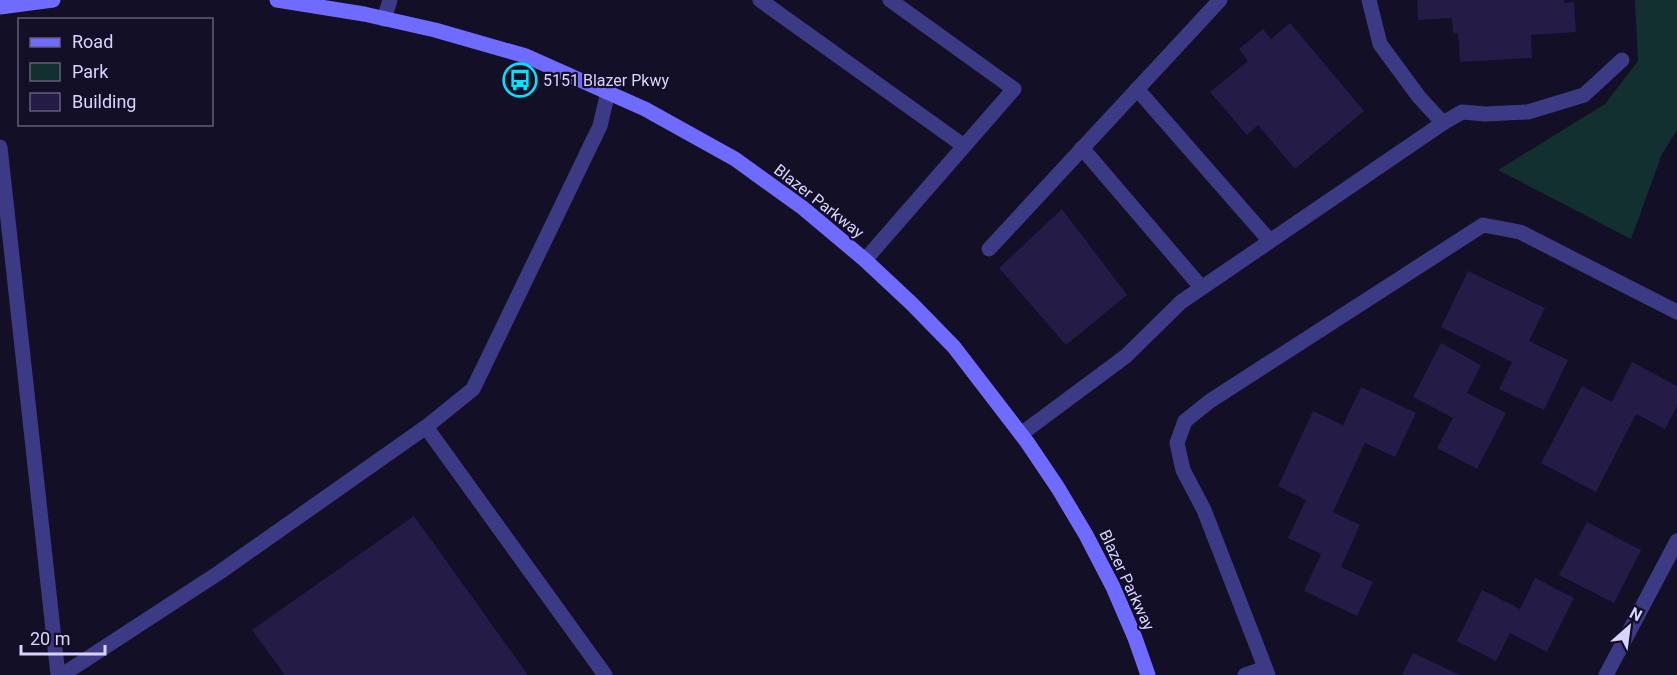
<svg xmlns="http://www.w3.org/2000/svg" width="1677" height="675" font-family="Roboto,sans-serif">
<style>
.green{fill:#12302f}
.building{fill:#241b47}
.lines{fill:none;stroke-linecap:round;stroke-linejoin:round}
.lane{stroke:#3d3a85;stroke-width:15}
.secondary{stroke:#6f6bff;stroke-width:15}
.labels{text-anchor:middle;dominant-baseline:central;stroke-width:4.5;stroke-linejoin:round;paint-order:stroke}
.poi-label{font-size:16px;fill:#d9d4ff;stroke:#130f26;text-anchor:start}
.street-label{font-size:16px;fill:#d9d4ff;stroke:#130f26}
</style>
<rect width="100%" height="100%" fill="#130f26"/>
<path class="green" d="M 1635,0 L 1677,0 L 1677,130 L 1662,154 L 1631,239 L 1498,170 L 1605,104 L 1638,61 Z"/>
<g class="building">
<path d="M 1417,0 L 1564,0 L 1564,3 L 1574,2 L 1576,32 L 1531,35 L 1532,58 L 1460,62 L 1458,33 L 1453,34 L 1452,18 L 1418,20 Z"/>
<path d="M 1290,23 L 1364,111 L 1295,169 L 1258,125 L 1247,135 L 1210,92 L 1248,61 L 1239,49 L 1263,29 L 1271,39 Z"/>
<path d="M 1062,209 L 1127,295 L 1066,345 L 999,268 Z"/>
<path d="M 1468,271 L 1545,308 L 1529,341 L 1568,360 L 1544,410 L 1499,389 L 1512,362 L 1441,327 Z"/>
<path d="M 1441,343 L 1481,365 L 1467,393 L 1506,413 L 1477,469 L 1437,448 L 1453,418 L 1413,397 Z"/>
<path d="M 1632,362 L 1677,386 L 1677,406 L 1665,429 L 1636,414 L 1596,492 L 1541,463 L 1582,386 L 1612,402 Z"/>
<path d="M 1361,387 L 1416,413 L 1395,457 L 1365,443 L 1333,512 L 1360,525 L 1341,567 L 1373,582 L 1357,616 L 1304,591 L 1321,554 L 1288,538 L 1306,500 L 1278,486 L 1313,411 L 1343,425 Z"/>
<path d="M 414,516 L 528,675 L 285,675 L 252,630 Z"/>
<path d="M 1587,522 L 1641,550 L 1614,603 L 1559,575 Z"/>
<path d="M 1535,578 L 1574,598 L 1547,652 L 1510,633 L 1496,661 L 1457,641 L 1482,590 L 1520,609 Z"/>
<path d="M 1413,653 L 1460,675 L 1402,675 Z"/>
</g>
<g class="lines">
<g class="lane">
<path d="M 760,0 L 964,146"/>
<path d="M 1369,0 L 1380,44 L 1419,97 L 1443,123"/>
<path d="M 384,19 L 390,0"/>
<path d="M 1137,89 L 1270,241"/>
<path d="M 0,147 L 58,675"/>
<path d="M 1082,148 L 1201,287"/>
<path d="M 989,249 L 1220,0"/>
<path d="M 865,260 L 1014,89 L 890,0"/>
<path d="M 426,427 L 605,675"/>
<path d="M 1021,434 L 1126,356 L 1181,302 L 1443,123 L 1462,112 L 1485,114 L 1528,112 L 1584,95 L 1622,60"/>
<path d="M 62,675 L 220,572 L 426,427 L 473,389 L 600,126 L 608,92"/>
<path d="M 1245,675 L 1265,668"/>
<path d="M 1268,675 L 1204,510 L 1183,470 L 1177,443 L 1185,421 L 1210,401 L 1483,225 L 1520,232 L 1677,312"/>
<path d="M 1606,675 L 1677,541"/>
</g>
<g class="secondary">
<path d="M 277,0 L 364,14 L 435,30 L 526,56 L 645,109 L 735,159 L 803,208 L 865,260 L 912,304 L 954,347 L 1027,442 L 1058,488 L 1086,535 L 1113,587 L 1135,638 L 1148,675"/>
<path d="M 0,7 L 53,0"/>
</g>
</g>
<defs>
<g id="bus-ring" transform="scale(1.725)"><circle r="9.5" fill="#130f26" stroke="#00e5ff" stroke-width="1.5"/><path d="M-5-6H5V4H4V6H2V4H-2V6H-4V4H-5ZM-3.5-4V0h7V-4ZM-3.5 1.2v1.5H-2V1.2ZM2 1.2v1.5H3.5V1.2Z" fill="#00e5ff"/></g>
</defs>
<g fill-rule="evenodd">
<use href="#bus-ring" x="520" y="80"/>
</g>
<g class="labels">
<g class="poi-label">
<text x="543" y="80">5151 Blazer Pkwy</text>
</g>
<g class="street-label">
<text transform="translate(819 201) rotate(38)">Blazer Parkway</text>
<text transform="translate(1127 580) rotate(65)">Blazer Parkway</text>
</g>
</g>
<rect x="18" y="18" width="195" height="108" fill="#130f26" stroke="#625e7d" stroke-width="1.5"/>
<rect x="30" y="38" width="30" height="9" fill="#6f6bff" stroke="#625e7d" stroke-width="1.5"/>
<text x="72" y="48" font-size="18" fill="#d9d4ff">Road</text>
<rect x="30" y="63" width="30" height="18" fill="#12302f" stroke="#625e7d" stroke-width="1.5"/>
<text x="72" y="78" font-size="18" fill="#d9d4ff">Park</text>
<rect x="30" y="93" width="30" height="18" fill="#241b47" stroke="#625e7d" stroke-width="1.5"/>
<text x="72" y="108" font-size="18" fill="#d9d4ff">Building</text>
<g transform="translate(1629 627) rotate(28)" stroke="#130f26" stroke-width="4.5" paint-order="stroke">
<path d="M0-4.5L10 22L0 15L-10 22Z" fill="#d9d4ff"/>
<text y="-9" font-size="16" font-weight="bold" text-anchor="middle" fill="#d9d4ff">N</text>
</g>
<path d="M21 645v9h84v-9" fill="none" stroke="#d9d4ff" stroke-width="3"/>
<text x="30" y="645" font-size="18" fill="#d9d4ff" stroke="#130f26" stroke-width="4.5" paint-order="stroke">20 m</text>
</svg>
